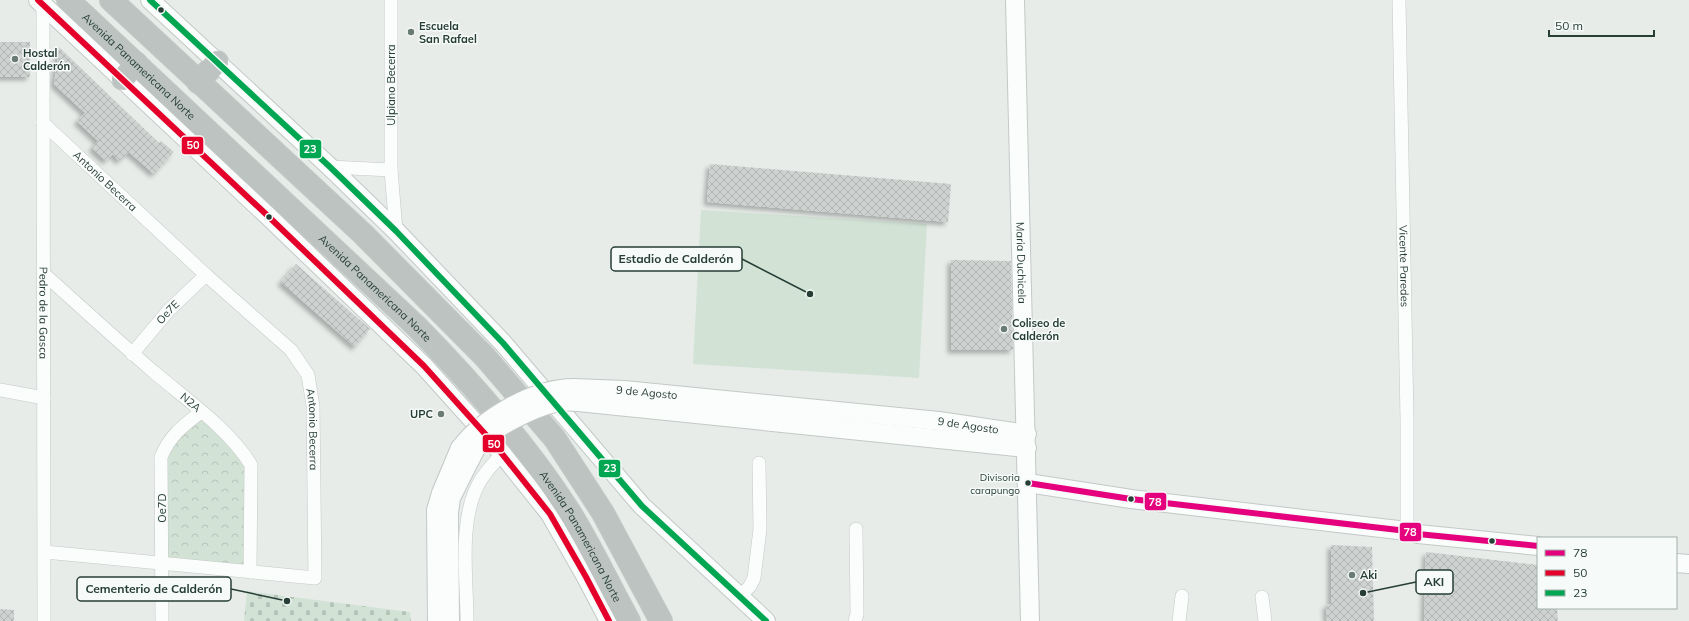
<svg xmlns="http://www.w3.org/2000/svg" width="1689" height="621" font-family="Mulish,sans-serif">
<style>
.green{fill:#d2e3d6}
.cemetery{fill:url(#cemetery-stones)}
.park{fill:url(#park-crowns)}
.building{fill:url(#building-cross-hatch);filter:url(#shadow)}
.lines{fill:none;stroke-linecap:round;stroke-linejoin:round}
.street-casing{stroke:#c4c9c6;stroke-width:14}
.secondary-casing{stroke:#c3c9c6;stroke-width:20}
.highway-casing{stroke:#c3cac7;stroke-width:24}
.street{stroke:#fbfcfc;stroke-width:13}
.secondary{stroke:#fbfcfc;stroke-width:18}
.highway{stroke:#bcc3c1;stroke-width:22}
.secondary-bridge-casing{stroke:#c3c9c6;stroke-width:20;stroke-linecap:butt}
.secondary-bridge{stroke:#fbfcfc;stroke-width:18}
.bus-1-casing{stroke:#f6faf8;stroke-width:9}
.bus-2-casing{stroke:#f6faf8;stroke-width:9}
.bus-3-casing{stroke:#f6faf8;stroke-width:9}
.bus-1{stroke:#e5007d;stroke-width:6}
.bus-2{stroke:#e4002b;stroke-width:6}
.bus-3{stroke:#00a651;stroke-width:6}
.bus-dot{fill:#263e36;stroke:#f6faf8;stroke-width:1.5}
.poi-dot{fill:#6a7b75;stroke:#f6faf8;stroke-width:1.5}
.labels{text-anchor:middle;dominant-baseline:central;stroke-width:3;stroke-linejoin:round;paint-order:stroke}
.bus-label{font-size:10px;fill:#263e36;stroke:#f6faf8;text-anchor:end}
.poi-label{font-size:11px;font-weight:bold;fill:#263e36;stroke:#f6faf8;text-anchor:start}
.street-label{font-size:11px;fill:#263e36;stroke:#f6faf8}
.leader{fill:none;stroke:#263e36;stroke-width:1.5}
.callout-dot{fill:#263e36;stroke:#f6faf8;stroke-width:1.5}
.callout{fill:#f6faf8;stroke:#263e36;stroke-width:1.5}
.callout-label{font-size:12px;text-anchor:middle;font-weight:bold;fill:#263e36}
.line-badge{stroke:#f6faf8;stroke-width:1.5}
.badge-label{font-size:11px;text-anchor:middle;font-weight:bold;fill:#fff}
</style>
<defs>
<pattern id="cemetery-stones" width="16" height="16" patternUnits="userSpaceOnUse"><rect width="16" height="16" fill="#d2e3d6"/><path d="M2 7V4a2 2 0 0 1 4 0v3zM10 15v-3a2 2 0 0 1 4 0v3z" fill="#b4c4b8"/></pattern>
<pattern id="park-crowns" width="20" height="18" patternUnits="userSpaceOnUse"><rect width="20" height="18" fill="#d2e3d6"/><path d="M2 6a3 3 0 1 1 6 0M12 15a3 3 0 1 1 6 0" fill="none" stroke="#b4c4b8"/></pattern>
<pattern id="building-cross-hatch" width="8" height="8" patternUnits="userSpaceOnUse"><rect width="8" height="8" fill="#ced3d1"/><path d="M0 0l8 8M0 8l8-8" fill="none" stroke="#b1b6b4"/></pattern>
<filter id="shadow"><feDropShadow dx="-3.5" dy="3.5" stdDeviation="2" flood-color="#0004"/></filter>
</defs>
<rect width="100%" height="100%" fill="#e7ece9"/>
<path class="green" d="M 701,210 L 927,224 L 919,378 L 693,364 Z"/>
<path class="cemetery" d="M 247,591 L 410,612 L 411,621 L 244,621 Z"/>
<path class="park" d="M 202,419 L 242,457 L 247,469 L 245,566 L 166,560 L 166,469 L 171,448 L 183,431 Z"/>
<g class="building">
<rect x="0" y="42" width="30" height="35"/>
<path d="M 59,47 L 159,143 L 161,141 L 174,152 L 154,174 L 129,152 L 119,161 L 113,154 L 106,161 L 92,148 L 98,141 L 77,121 L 85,113 L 54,84 Z"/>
<path d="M 710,164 L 951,184 L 948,222 L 707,202 Z"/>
<path d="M 951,260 L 1011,261 L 1013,350 L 951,350 Z"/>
<path d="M 296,264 L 370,329 L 355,347 L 281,282 Z"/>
<path d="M 1331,545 L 1372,547 L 1374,621 L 1327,621 L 1326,605 L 1331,604 Z"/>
<path d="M 1426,552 L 1538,565 L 1538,608 L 1557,608 L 1558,621 L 1424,621 Z"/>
<path d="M 0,609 L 14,610 L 14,621 L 0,621 Z"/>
</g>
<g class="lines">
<g class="street-casing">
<g id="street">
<path d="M 391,0 L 391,170 L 396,231"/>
<path id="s1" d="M 1399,0 L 1407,419 L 1407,531"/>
<path id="s2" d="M 43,4 L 44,621"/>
<path id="s3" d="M 43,123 L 206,275 L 291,350 L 308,375 L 313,406 L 315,578 L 45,552"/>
<path d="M 330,167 L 391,170"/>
<path id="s4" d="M 44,274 C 81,307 118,341 155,373 C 187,400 230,430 251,465 L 250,572"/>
<path id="s5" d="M 132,354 L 169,310 L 206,275"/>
<path d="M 0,390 L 44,398"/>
<path d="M 740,597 L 750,586 L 754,578 L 760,529 L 759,463"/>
<path d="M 1262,597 L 1265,621"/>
<path d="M 162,621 L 161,457 C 170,435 183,426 201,412"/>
<path d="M 467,621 C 467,578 458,521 479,483 C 485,472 494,463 502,454"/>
<path d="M 855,621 L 857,614 L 856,529"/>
<path d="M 1179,621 L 1182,596"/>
</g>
</g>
<g class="secondary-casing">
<g id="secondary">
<path d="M 38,0 L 269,217 L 424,366 L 495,445 L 550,514 L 586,577 L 609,621"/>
<path d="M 150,0 L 330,167 L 396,231 L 503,343 L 642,506 L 766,621"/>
<path id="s6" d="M 1015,0 L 1030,621"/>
<path id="s7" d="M 574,388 L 624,390 L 939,421 L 1027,434"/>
<path d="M 578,402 L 1027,448"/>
<path d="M 1028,483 L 1131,499 L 1407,531 L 1418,534 L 1538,546"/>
<path d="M 1676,563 L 1689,564"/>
<path d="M 437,621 L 436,510 L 441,493 L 460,448"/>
<path d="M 450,621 L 449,513 L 451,498 L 469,462"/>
</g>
</g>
<g class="highway-casing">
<g id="highway">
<path id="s8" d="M 68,0 L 416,326 C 472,383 526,444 569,511 C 591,546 609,585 629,621"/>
<path d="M 111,0 L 363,234 L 485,357 L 555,439 L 603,513 L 661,621"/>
<path d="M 123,79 L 136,63"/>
<path d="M 198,82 L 217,62"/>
</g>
</g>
<use href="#street" class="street"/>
<use href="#secondary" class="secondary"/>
<use href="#highway" class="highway"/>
<g class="secondary-bridge-casing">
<g id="secondary-bridge">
<path d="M 460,448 C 484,417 534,388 574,388"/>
<path d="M 469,462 C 472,457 474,451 478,446 C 491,428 540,404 562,402 C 568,401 573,402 578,402"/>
</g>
</g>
<use href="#secondary-bridge" class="secondary-bridge"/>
<g class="bus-1-casing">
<path id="bus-1" d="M 1028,483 L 1131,499 L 1407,531 L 1418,534 L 1538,546"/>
</g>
<g class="bus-2-casing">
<path id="bus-2" d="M 38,0 L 269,217 L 424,366 L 495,445 L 550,514 L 586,577 L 609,621"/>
</g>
<g class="bus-3-casing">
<path id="bus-3" d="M 150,0 L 330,167 L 396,231 L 503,343 L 642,506 L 766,621"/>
</g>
<use href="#bus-1" class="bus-1"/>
<use href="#bus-2" class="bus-2"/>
<use href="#bus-3" class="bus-3"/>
</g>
<g class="bus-dot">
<circle cx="161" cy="10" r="3.5"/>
<circle cx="269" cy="217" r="3.5"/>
<circle cx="1028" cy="483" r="3.5"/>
<circle cx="1131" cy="499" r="3.5"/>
<circle cx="1492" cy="541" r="3.5"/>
</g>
<g class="poi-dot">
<circle cx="411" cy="32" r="4"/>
<circle cx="15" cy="59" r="4"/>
<circle cx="1004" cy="329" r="4"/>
<circle cx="441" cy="414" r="4"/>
<circle cx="1352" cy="575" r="4"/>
</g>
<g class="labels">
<g class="bus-label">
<text x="1020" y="477">Divisoria<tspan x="1020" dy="13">carapungo</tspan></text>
</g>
<g class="poi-label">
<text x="419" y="26">Escuela<tspan x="419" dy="13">San Rafael</tspan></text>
<text x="23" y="53">Hostal<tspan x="23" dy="13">Calderón</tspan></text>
<text x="1012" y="323">Coliseo de<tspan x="1012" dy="13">Calderón</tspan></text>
<text x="433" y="414" text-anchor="end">UPC</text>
<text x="1360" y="575">Aki</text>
</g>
<g class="street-label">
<text stroke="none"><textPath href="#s8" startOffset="97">Avenida Panamericana Norte</textPath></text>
<text transform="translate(391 85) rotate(-90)">Ulpiano Becerra</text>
<text stroke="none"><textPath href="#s3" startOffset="85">Antonio Becerra</textPath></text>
<text stroke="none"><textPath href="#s6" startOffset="263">Maria Duchicela</textPath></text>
<text stroke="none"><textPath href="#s1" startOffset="266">Vicente Paredes</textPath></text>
<text stroke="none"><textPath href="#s8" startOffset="421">Avenida Panamericana Norte</textPath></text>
<text stroke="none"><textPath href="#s2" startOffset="309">Pedro de la Gasca</textPath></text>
<text stroke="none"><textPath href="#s5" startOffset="55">Oe7E</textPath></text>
<text stroke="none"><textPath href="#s7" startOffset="73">9 de Agosto</textPath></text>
<text stroke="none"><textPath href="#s4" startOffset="195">N2A</textPath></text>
<text stroke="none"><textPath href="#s7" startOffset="396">9 de Agosto</textPath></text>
<text stroke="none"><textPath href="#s3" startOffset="421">Antonio Becerra</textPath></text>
<text transform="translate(162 508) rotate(-90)">Oe7D</text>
<text stroke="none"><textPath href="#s8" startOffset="745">Avenida Panamericana Norte</textPath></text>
</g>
</g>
<path class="leader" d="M810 294L742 259M1363 593L1416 582M287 601L231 589"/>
<g class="callout-dot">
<circle cx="810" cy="294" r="4"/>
<circle cx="1363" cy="593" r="4"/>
<circle cx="287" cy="601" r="4"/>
</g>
<g class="callout">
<rect x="611" y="247" width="131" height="24" rx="4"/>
<rect x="1416" y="570" width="37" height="24" rx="4"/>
<rect x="77" y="577" width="154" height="24" rx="4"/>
</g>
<g class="callout-label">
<text x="676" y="263">Estadio de Calderón</text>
<text x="1434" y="586">AKI</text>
<text x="154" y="593">Cementerio de Calderón</text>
</g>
<g class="line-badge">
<rect x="181" y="136" width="23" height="19" rx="4" fill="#e4002b"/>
<rect x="299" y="139" width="23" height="20" rx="4" fill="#00a651"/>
<rect x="482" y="434" width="23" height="19" rx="4" fill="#e4002b"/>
<rect x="598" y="459" width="23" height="19" rx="4" fill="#00a651"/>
<rect x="1144" y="492" width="23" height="19" rx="4" fill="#e5007d"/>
<rect x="1399" y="522" width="23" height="20" rx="4" fill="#e5007d"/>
</g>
<g class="badge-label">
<text x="193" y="149">50</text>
<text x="310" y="153">23</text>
<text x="494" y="448">50</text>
<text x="610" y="472">23</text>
<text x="1155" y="506">78</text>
<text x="1410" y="536">78</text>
</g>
<rect x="1537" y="537" width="140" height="72" fill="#f6faf8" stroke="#a3afaa"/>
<rect x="1545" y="550" width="20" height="6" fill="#e5007d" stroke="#a3afaa"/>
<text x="1573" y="557" font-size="12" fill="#263e36">78</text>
<rect x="1545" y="570" width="20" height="6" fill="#e4002b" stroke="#a3afaa"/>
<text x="1573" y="577" font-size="12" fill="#263e36">50</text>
<rect x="1545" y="590" width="20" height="6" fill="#00a651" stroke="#a3afaa"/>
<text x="1573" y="597" font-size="12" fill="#263e36">23</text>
<path d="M1549 30v6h105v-6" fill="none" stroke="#263e36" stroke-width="2"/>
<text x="1555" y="30" font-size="12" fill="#263e36" stroke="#f6faf8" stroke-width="3" paint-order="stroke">50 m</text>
</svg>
